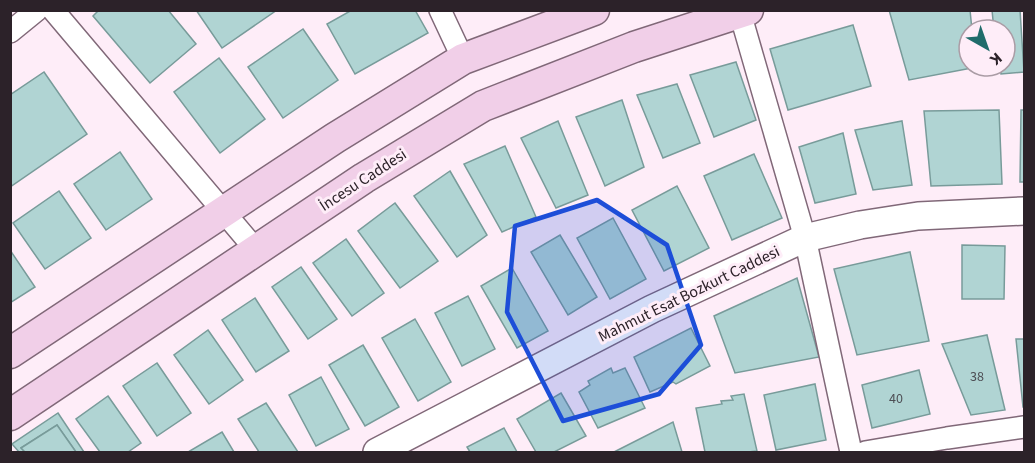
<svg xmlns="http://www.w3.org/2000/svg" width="1035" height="463" font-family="'Source Sans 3',sans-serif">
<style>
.building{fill:#b0d4d3;stroke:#789b9a;stroke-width:1.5}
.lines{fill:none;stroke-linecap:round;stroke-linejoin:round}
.minor-casing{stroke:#806878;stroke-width:24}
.tertiary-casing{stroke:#806878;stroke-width:30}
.secondary-casing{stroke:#806878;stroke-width:33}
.minor{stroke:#fff;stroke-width:21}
.tertiary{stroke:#fff;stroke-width:27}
.secondary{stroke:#f1cfe8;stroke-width:30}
.marked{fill:#1d4ed8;fill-opacity:0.2;stroke:#1d4ed8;stroke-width:4.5;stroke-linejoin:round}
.labels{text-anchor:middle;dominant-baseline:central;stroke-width:6;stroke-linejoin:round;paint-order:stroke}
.number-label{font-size:14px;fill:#4d4e54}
.street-label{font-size:16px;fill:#2c2229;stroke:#feedf8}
</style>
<rect width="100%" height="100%" fill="#feedf8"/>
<g class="building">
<path d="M 99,10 L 168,10 L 196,44 L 150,83 L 93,16 Z"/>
<path d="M 196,10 L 277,10 L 222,48 Z"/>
<path d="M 352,10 L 415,10 L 428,33 L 355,74 L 327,24 Z"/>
<path d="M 889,10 L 970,10 L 972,30 L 969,30 L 969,66 L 977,67 L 909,80 Z"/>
<path d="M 992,10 L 1020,10 L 1024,72 L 1001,74 L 1000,66 L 1005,66 L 1005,30 L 994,30 Z"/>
<path d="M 853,25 L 871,86 L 788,110 L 770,49 Z"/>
<path d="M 303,29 L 338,80 L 283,118 L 248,67 Z"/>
<path d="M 219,58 L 265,119 L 220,153 L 174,92 Z"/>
<path d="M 736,62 L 756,120 L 714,137 L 690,75 Z"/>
<path d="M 44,72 L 87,134 L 10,187 L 10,95 Z"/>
<path d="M 677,84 L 700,143 L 663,158 L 637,95 Z"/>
<path d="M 622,100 L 644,167 L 605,186 L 576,117 Z"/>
<path d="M 999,110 L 1002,184 L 931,186 L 924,111 Z"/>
<path d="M 1021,110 L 1024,110 L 1024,182 L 1020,182 Z"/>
<path d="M 558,121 L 588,195 L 556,208 L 521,138 Z"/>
<path d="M 902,121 L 912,185 L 873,190 L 855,130 Z"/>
<path d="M 843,133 L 856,194 L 815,203 L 799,147 Z"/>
<path d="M 505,146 L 536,217 L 502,232 L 464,164 Z"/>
<path d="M 120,152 L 152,199 L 106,230 L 74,184 Z"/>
<path d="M 754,154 L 782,218 L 732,240 L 704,176 Z"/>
<path d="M 450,171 L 487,235 L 457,257 L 414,196 Z"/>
<path d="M 677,186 L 709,248 L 664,271 L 632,210 Z"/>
<path d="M 59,191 L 91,238 L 45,269 L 13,223 Z"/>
<path d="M 395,203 L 438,261 L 400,288 L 358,231 Z"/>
<path d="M 613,218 L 646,279 L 610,299 L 577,238 Z"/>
<path d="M 560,235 L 597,297 L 568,315 L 531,252 Z"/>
<path d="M 346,239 L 384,293 L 352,316 L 313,263 Z"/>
<path d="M 962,245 L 1005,246 L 1004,299 L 962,299 Z"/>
<path d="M 10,250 L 35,287 L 10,303 Z"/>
<path d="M 910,252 L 929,341 L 857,355 L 834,269 Z"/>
<path d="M 301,267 L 337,319 L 308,339 L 272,287 Z"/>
<path d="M 512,268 L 548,331 L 517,348 L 481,286 Z"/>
<path d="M 797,278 L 819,357 L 735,373 L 714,316 Z"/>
<path d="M 468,296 L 495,349 L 462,366 L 435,313 Z"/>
<path d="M 255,298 L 289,351 L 256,372 L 222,320 Z"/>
<path d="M 415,319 L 451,382 L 418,401 L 382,338 Z"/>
<path d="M 691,328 L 710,366 L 676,384 L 673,382 L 650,392 L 634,357 Z"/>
<path d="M 208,330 L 243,380 L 209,404 L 174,355 Z"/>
<path d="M 987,335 L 1005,410 L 971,415 L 942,344 Z"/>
<path d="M 1016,339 L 1024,339 L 1024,407 L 1023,407 Z"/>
<path d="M 363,345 L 399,407 L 365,426 L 329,365 Z"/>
<path d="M 157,363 L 191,413 L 157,436 L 123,386 Z"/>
<path d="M 611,368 L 613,373 L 625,368 L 645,408 L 598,428 L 579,392 L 590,385 L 588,381 Z"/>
<path d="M 919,370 L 930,414 L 872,428 L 862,385 Z"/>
<path d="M 321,377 L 349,429 L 316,446 L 289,395 Z"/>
<path d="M 815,384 L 826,440 L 776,450 L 764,395 Z"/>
<path d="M 561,393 L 586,436 L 554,452 L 536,452 L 517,419 Z"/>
<path d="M 744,394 L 757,451 L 748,452 L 705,452 L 696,408 L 722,404 L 721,401 L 733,400 L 731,396 Z"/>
<path d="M 108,396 L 141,443 L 128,452 L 100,452 L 76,419 Z"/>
<path d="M 266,403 L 298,452 L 259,452 L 238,419 Z"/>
<path d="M 58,413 L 84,452 L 76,452 L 57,425 L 21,448 L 25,452 L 19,452 L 12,444 Z"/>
<path d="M 673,422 L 682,452 L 614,452 Z"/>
<path d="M 57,425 L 76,452 L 25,452 L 21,448 Z"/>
<path d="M 504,428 L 517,452 L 470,452 L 467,447 Z"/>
<path d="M 222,432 L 234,452 L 188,452 Z"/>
</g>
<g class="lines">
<g class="minor-casing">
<g id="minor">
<path d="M 53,10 L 256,250"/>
<path d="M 440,10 L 463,59"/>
<path d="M 740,13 L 805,238 L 851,452"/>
<path d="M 10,32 L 37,10"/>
<path d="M 865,452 L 947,438 L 1024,427"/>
</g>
</g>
<g class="tertiary-casing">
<path id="tertiary" d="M 377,452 L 652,309 L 805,238 L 860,225 L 918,216 L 1024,211"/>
</g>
<g class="secondary-casing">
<g id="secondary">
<path d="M 10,353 L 335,138 L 463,59 L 594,10"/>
<path d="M 10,415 L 364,178 L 483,106 L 634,47 L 748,10"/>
</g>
</g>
<use href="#minor" class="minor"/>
<use href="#tertiary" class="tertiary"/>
<use href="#secondary" class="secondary"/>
</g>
<path class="marked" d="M 597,200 L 667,245 L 701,345 L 659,394 L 563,421 L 507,312 L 515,226 Z"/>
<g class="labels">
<g class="number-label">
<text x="977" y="377">38</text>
<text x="896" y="399">40</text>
</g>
<g class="street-label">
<text transform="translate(363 180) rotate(-33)">İncesu Caddesi</text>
<text transform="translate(689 294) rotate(-26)">Mahmut Esat Bozkurt Caddesi</text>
</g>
</g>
<rect width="1035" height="463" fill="none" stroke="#2c2229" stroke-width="24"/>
<g transform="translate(987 48) rotate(140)"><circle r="28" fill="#feedf8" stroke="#aa9ca5" stroke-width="1.5"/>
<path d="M0-4.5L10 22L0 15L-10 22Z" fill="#206c6b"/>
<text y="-9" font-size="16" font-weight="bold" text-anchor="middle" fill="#2c2229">K</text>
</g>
</svg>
